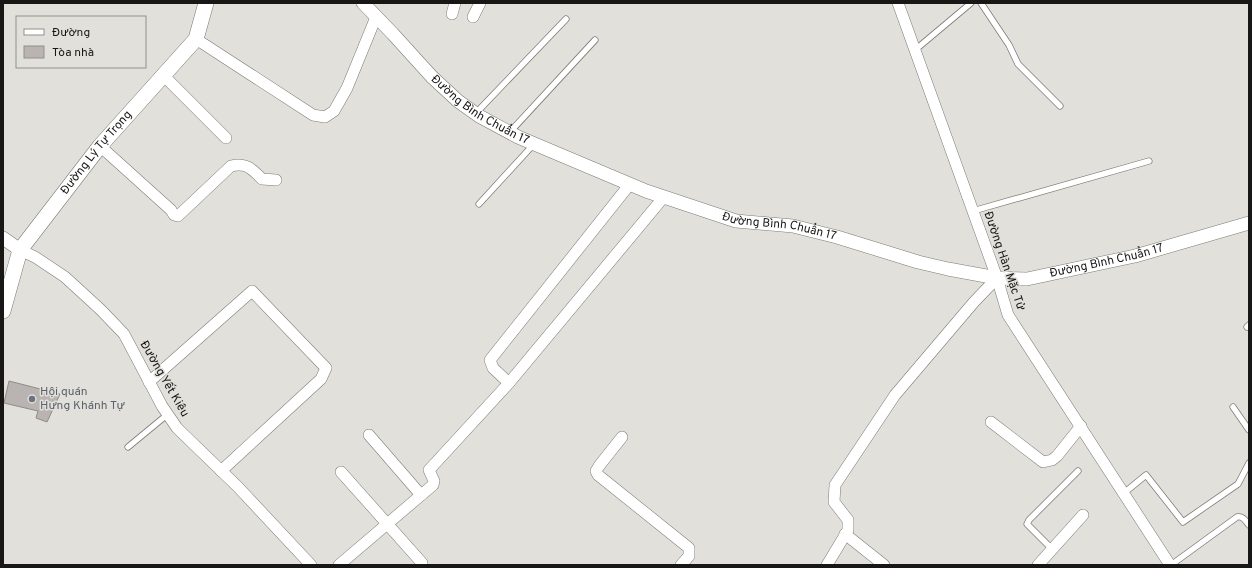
<svg xmlns="http://www.w3.org/2000/svg" width="1252" height="568" font-family="Overpass,sans-serif">
<style>
.building{fill:#b9b4b1;stroke:#8f8b88}
.lines{fill:none;stroke-linecap:round;stroke-linejoin:round}
.service-casing{stroke:#7d7b77;stroke-width:7}
.minor-casing{stroke:#7d7b77;stroke-width:12}
.tertiary-casing{stroke:#7d7b77;stroke-width:14}
.secondary-casing{stroke:#7d7b77;stroke-width:16}
.service{stroke:#fff;stroke-width:5.5}
.minor{stroke:#fff;stroke-width:11}
.tertiary{stroke:#fff;stroke-width:13}
.secondary{stroke:#fff;stroke-width:15}
.worship-dot{fill:#6b7280;stroke:#e2e0db;stroke-width:1.5}
.labels{text-anchor:middle;dominant-baseline:central;stroke-width:3;stroke-linejoin:round;paint-order:stroke}
.street-label{font-size:12px;fill:#181716;stroke:#e2e0db}
.worship-label{font-size:12px;fill:#5b616d;stroke:#e2e0db;text-anchor:start}
</style>
<rect width="100%" height="100%" fill="#e2e0db"/>
<path class="building" d="M 9,381 L 60,394 L 47,422 L 36,418 L 38,411 L 4,403 Z"/>
<g class="lines">
<g class="service-casing">
<g id="service">
<path d="M 981,3 L 1009,45 L 1018,64 L 1060,106"/>
<path d="M 915,50 L 971,3"/>
<path d="M 476,113 L 566,19"/>
<path d="M 510,132 L 595,40"/>
<path d="M 479,204 L 534,144"/>
<path d="M 973,211 L 1149,161"/>
<path d="M 1247,327 L 1249,325"/>
<path d="M 1233,407 L 1249,430"/>
<path d="M 128,447 L 168,414"/>
<path d="M 1124,493 L 1146,475 L 1183,522 L 1238,484 L 1249,463"/>
<path d="M 1052,549 L 1027,524 L 1029,520 L 1078,471"/>
<path d="M 1171,565 L 1237,517 C 1243,516 1245,520 1249,525"/>
</g>
</g>
<g class="minor-casing">
<g id="minor">
<path d="M 898,3 L 997,278 L 1008,315 L 1170,565"/>
<path d="M 452,14 L 455,3"/>
<path d="M 473,17 L 480,3"/>
<path d="M 196,39 L 313,115 L 325,117 L 334,111 L 347,88 L 376,17"/>
<path d="M 163,75 L 226,138"/>
<path d="M 100,146 L 171,210 L 174,215 L 178,216 L 231,166 C 246,162 252,169 262,179 L 276,180"/>
<path d="M 20,250 L 35,257 L 65,277 L 101,310 L 124,334 L 162,406 L 177,428 L 238,487 L 311,565"/>
<path d="M 149,382 L 252,291 L 326,368 L 321,379 L 221,471"/>
<path d="M 509,383 L 493,368 L 490,360 L 630,184"/>
<path d="M 991,422 L 1043,462 L 1052,460 L 1057,456 L 1081,426"/>
<path d="M 369,435 L 421,495"/>
<path d="M 622,437 L 599,466 L 596,471 L 598,475 L 689,548 L 689,556 L 681,565"/>
<path d="M 341,472 L 422,563 L 422,565"/>
<path d="M 845,534 L 884,565"/>
<path d="M 339,565 L 433,485 L 434,481 L 429,470 L 509,383 L 663,198"/>
<path d="M 827,565 L 848,530 L 848,520 L 834,502 L 835,485 L 895,395 L 974,302 L 997,278"/>
<path d="M 1038,565 L 1083,515"/>
</g>
</g>
<g class="tertiary-casing">
<g id="tertiary">
<path id="s1" d="M 363,3 L 393,34 L 432,77 L 458,101 L 479,116 L 518,137 L 646,191 L 736,221 L 793,226 L 837,237 L 918,262 L 948,269 L 997,278 L 1027,279 L 1135,256 L 1249,223"/>
<path d="M 3,238 L 20,250"/>
</g>
</g>
<g class="secondary-casing">
<g id="secondary">
<path id="s2" d="M 3,311 L 20,250 L 100,146 L 196,39 L 206,3"/>
</g>
</g>
<use href="#service" class="service"/>
<use href="#minor" class="minor"/>
<use href="#tertiary" class="tertiary"/>
<use href="#secondary" class="secondary"/>
</g>
<circle class="worship-dot" cx="32" cy="399" r="4"/>
<g class="labels">
<g class="street-label">
<text stroke="none"><textPath href="#s1" startOffset="160">Đường Bình Chuẩn 17</textPath></text>
<text stroke="none"><textPath href="#s2" startOffset="187">Đường Lý Tự Trọng</textPath></text>
<text stroke="none"><textPath href="#s1" startOffset="484">Đường Bình Chuẩn 17</textPath></text>
<text transform="translate(1004 261) rotate(71)">Đường Hàn Mặc Tử</text>
<text stroke="none"><textPath href="#s1" startOffset="820">Đường Bình Chuẩn 17</textPath></text>
<text transform="translate(164 379) rotate(60)">Đường Yết Kiêu</text>
</g>
<g class="worship-label">
<text x="40" y="392">Hội quán<tspan x="40" dy="14">Hưng Khánh Tự</tspan></text>
</g>
</g>
<rect width="1252" height="568" fill="none" stroke="#181716" stroke-width="8"/>
<rect x="16" y="16" width="130" height="52" fill="#e2e0db" stroke="#91908c"/>
<rect x="24" y="29" width="20" height="6" fill="#ffffff" stroke="#91908c"/>
<text x="52" y="36" font-size="12" fill="#181716">Đường</text>
<rect x="24" y="46" width="20" height="12" fill="#b9b4b1" stroke="#91908c"/>
<text x="52" y="56" font-size="12" fill="#181716">Tòa nhà</text>
</svg>
